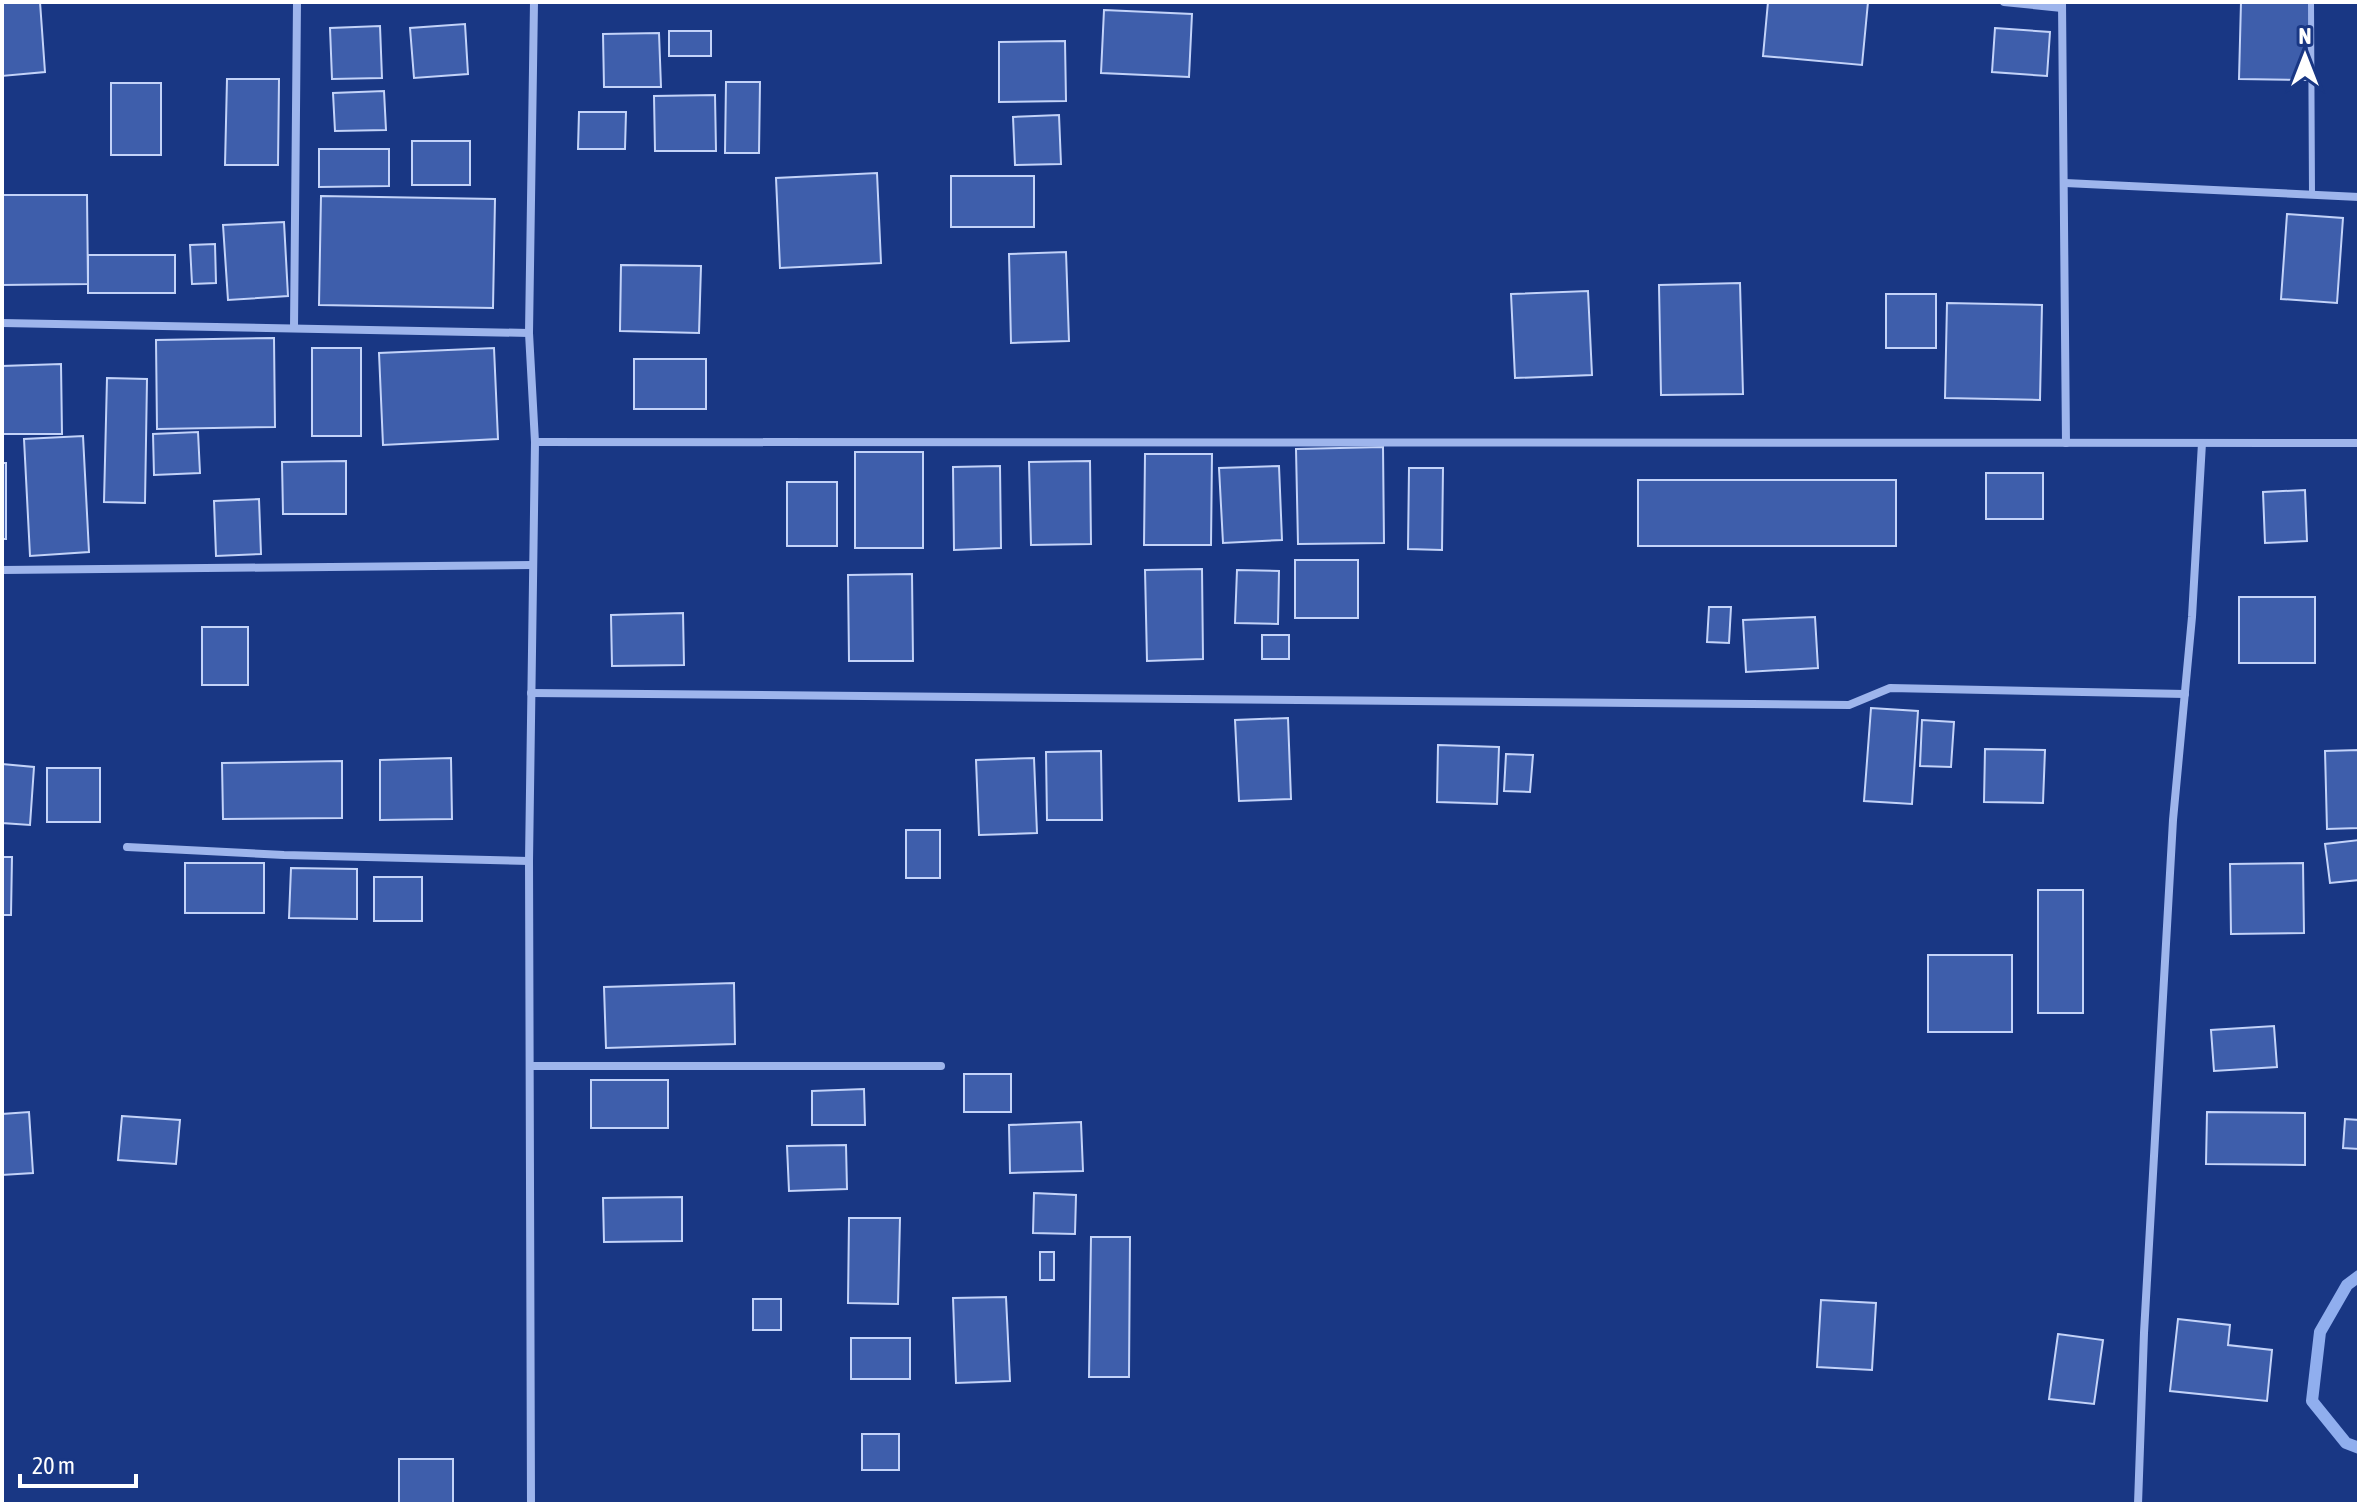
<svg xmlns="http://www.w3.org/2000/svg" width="2361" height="1506" font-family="'Asap Condensed',sans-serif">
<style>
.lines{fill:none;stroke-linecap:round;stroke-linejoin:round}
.stream{stroke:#90aeee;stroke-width:12}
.building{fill:#3e5eab;stroke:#c3d3f9;stroke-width:2}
.service{stroke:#9eb5ec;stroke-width:6}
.minor{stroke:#9eb5ec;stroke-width:8}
</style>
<rect width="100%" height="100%" fill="#193784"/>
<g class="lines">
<path class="stream" d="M 2359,1276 L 2347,1285 L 2320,1332 L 2312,1401 L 2346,1443 L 2359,1448"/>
</g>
<g class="building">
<path d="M 2,2 L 40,2 L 45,72 L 2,76 Z"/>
<path d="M 1768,2 L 1868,2 L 1862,65 L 1763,56 Z"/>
<path d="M 2241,2 L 2310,2 L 2309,80 L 2239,79 Z"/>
<path d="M 1104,10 L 1192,14 L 1189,77 L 1101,73 Z"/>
<path d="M 465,24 L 468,74 L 414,78 L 410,28 Z"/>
<path d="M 380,26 L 382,78 L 332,79 L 330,28 Z"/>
<path d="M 1995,28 L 2050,32 L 2047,76 L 1992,72 Z"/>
<rect x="669" y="31" width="42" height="25"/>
<path d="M 659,33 L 661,87 L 604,87 L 603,34 Z"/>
<path d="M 1065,41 L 1066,101 L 999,102 L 999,42 Z"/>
<path d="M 227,79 L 279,79 L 278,165 L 225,165 Z"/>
<path d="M 726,82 L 760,82 L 759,153 L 725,153 Z"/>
<rect x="111" y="83" width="50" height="72"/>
<path d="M 384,91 L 386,130 L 335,131 L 333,93 Z"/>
<path d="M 715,95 L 716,151 L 655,151 L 654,96 Z"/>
<path d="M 579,112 L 626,112 L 625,149 L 578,149 Z"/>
<path d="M 1059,115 L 1061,164 L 1015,165 L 1013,117 Z"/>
<rect x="412" y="141" width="58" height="44"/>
<path d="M 319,149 L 389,149 L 389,186 L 319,187 Z"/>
<path d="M 877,173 L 881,263 L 780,268 L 776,178 Z"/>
<rect x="951" y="176" width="83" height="51"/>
<path d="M 2,195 L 87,195 L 88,284 L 2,285 Z"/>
<path d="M 321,196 L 495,199 L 493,308 L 319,305 Z"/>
<path d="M 2287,214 L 2343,218 L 2337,303 L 2281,299 Z"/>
<path d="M 284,222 L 288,296 L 228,300 L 223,225 Z"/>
<path d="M 215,244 L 216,283 L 192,284 L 190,245 Z"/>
<path d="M 1066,252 L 1069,341 L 1011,343 L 1009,254 Z"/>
<rect x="88" y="255" width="87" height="38"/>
<path d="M 621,265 L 701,266 L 699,333 L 620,331 Z"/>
<path d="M 1740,283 L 1743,394 L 1661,395 L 1659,285 Z"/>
<path d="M 1588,291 L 1592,375 L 1515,378 L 1511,294 Z"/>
<rect x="1886" y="294" width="50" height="54"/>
<path d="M 1947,303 L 2042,305 L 2040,400 L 1945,398 Z"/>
<path d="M 274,338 L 275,427 L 157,429 L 156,340 Z"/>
<rect x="312" y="348" width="49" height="88"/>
<path d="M 494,348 L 498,439 L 383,445 L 379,353 Z"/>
<rect x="634" y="359" width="72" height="50"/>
<path d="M 61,364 L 62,434 L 2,434 L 2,366 Z"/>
<path d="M 107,378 L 147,379 L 145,503 L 104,502 Z"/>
<path d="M 198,432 L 200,473 L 154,475 L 153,434 Z"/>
<path d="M 83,436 L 89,552 L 30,556 L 24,439 Z"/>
<path d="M 1383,447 L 1384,543 L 1298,544 L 1296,449 Z"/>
<rect x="855" y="452" width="68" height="96"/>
<path d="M 1145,454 L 1212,454 L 1211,545 L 1144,545 Z"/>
<path d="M 346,461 L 346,514 L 283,514 L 282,462 Z"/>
<path d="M 1090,461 L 1091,544 L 1031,545 L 1029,462 Z"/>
<rect x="2" y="463" width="4" height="76"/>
<path d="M 1000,466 L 1001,548 L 954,550 L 953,467 Z"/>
<path d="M 1279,466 L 1282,540 L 1223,543 L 1219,468 Z"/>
<path d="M 1409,468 L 1443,468 L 1442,550 L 1408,549 Z"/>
<rect x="1986" y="473" width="57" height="46"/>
<rect x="1638" y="480" width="258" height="66"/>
<rect x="787" y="482" width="50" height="64"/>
<path d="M 2305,490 L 2307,541 L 2265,543 L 2263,492 Z"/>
<path d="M 259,499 L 261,554 L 216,556 L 214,501 Z"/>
<rect x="1295" y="560" width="63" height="58"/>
<path d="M 1202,569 L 1203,659 L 1147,661 L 1145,570 Z"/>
<path d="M 1237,570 L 1279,571 L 1278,624 L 1235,623 Z"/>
<path d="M 912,574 L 913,661 L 849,661 L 848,575 Z"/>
<rect x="2239" y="597" width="76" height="66"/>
<path d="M 1709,607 L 1731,607 L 1729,643 L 1707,642 Z"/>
<path d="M 683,613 L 684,665 L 612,666 L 611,615 Z"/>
<path d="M 1815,617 L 1818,668 L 1746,672 L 1743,620 Z"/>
<rect x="202" y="627" width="46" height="58"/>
<rect x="1262" y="635" width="27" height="24"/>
<path d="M 1871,708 L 1918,711 L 1912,804 L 1864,801 Z"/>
<path d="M 1288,718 L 1291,799 L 1239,801 L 1235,720 Z"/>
<path d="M 1922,720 L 1954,722 L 1951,767 L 1920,766 Z"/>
<path d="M 1438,745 L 1499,747 L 1497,804 L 1437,802 Z"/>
<path d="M 1985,749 L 2045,750 L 2043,803 L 1984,802 Z"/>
<path d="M 2359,750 L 2359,828 L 2327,829 L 2325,751 Z"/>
<path d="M 1101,751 L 1102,820 L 1047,820 L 1046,752 Z"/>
<path d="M 1506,754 L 1533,755 L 1530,792 L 1504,791 Z"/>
<path d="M 451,758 L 452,819 L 380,820 L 380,760 Z"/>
<path d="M 1034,758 L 1037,833 L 979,835 L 976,760 Z"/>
<path d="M 342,761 L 342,818 L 223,819 L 222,763 Z"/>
<path d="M 2,764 L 34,767 L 30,825 L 2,823 Z"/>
<rect x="47" y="768" width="53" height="54"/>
<rect x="906" y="830" width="34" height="48"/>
<path d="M 2359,840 L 2359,880 L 2330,883 L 2325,844 Z"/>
<path d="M 2,857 L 12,857 L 11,915 L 2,915 Z"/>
<rect x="185" y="863" width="79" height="50"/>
<path d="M 2303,863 L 2304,933 L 2231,934 L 2230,864 Z"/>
<path d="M 291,868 L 357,869 L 357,919 L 289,918 Z"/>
<rect x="374" y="877" width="48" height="44"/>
<rect x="2038" y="890" width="45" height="123"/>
<rect x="1928" y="955" width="84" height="77"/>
<path d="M 734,983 L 735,1044 L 606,1048 L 604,987 Z"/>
<path d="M 2274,1026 L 2277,1067 L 2214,1071 L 2211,1030 Z"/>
<rect x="964" y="1074" width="47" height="38"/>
<rect x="591" y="1080" width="77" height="48"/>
<path d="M 864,1089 L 865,1125 L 812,1125 L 812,1091 Z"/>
<path d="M 29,1112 L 33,1173 L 2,1175 L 2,1114 Z"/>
<path d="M 2207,1112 L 2305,1113 L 2305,1165 L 2206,1164 Z"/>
<path d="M 122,1116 L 180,1120 L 176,1164 L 118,1160 Z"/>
<path d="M 2345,1119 L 2359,1120 L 2359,1149 L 2343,1148 Z"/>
<path d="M 1081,1122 L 1083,1171 L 1010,1173 L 1009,1125 Z"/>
<path d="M 846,1145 L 847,1189 L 789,1191 L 787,1146 Z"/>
<path d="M 1034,1193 L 1076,1195 L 1075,1234 L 1033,1233 Z"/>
<path d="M 682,1197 L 682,1241 L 604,1242 L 603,1198 Z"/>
<path d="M 849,1218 L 900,1218 L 898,1304 L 848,1303 Z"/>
<path d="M 1091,1237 L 1130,1237 L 1129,1377 L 1089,1377 Z"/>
<rect x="1040" y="1252" width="14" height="28"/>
<path d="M 1006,1297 L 1010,1381 L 956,1383 L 953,1298 Z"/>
<rect x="753" y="1299" width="28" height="31"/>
<path d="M 1821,1300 L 1876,1303 L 1872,1370 L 1817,1367 Z"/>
<path d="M 2178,1319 L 2230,1325 L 2228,1345 L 2272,1350 L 2267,1401 L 2170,1391 Z"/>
<path d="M 2058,1334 L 2103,1340 L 2094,1404 L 2049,1399 Z"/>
<rect x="851" y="1338" width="59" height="41"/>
<rect x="862" y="1434" width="37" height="36"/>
<rect x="399" y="1459" width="54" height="44"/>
</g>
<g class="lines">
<path class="service" d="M 2311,2 L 2312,195"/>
<g class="minor">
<path d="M 2004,2 L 2062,8"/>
<path d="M 2062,2 L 2066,443"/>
<path d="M 2065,183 L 2359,197"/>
<path d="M 2,323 L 529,333"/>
<path d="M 294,328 L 297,2"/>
<path d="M 535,442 L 2359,443"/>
<path d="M 2,570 L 533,565"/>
<path d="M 531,693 L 1849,705 L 1890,688 L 2185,694"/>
<path d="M 127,847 L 284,855 L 529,861"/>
<path d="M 530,1066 L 941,1066"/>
<path d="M 531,1504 L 529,861 L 535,442 L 529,333 L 534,2"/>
<path d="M 2138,1504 L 2144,1333 L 2173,820 L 2192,617 L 2202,443"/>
</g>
</g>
<rect width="2361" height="1506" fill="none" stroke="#ffffff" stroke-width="8"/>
<g transform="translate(2305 56)" stroke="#193784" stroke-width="6" paint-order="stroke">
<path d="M0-6L14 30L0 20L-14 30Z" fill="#ffffff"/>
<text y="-12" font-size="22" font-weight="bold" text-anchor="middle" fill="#ffffff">N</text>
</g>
<path d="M20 1474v12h116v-12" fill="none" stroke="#ffffff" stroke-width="4"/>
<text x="32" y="1474" font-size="24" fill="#ffffff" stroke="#193784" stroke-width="6" paint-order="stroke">20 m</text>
</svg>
